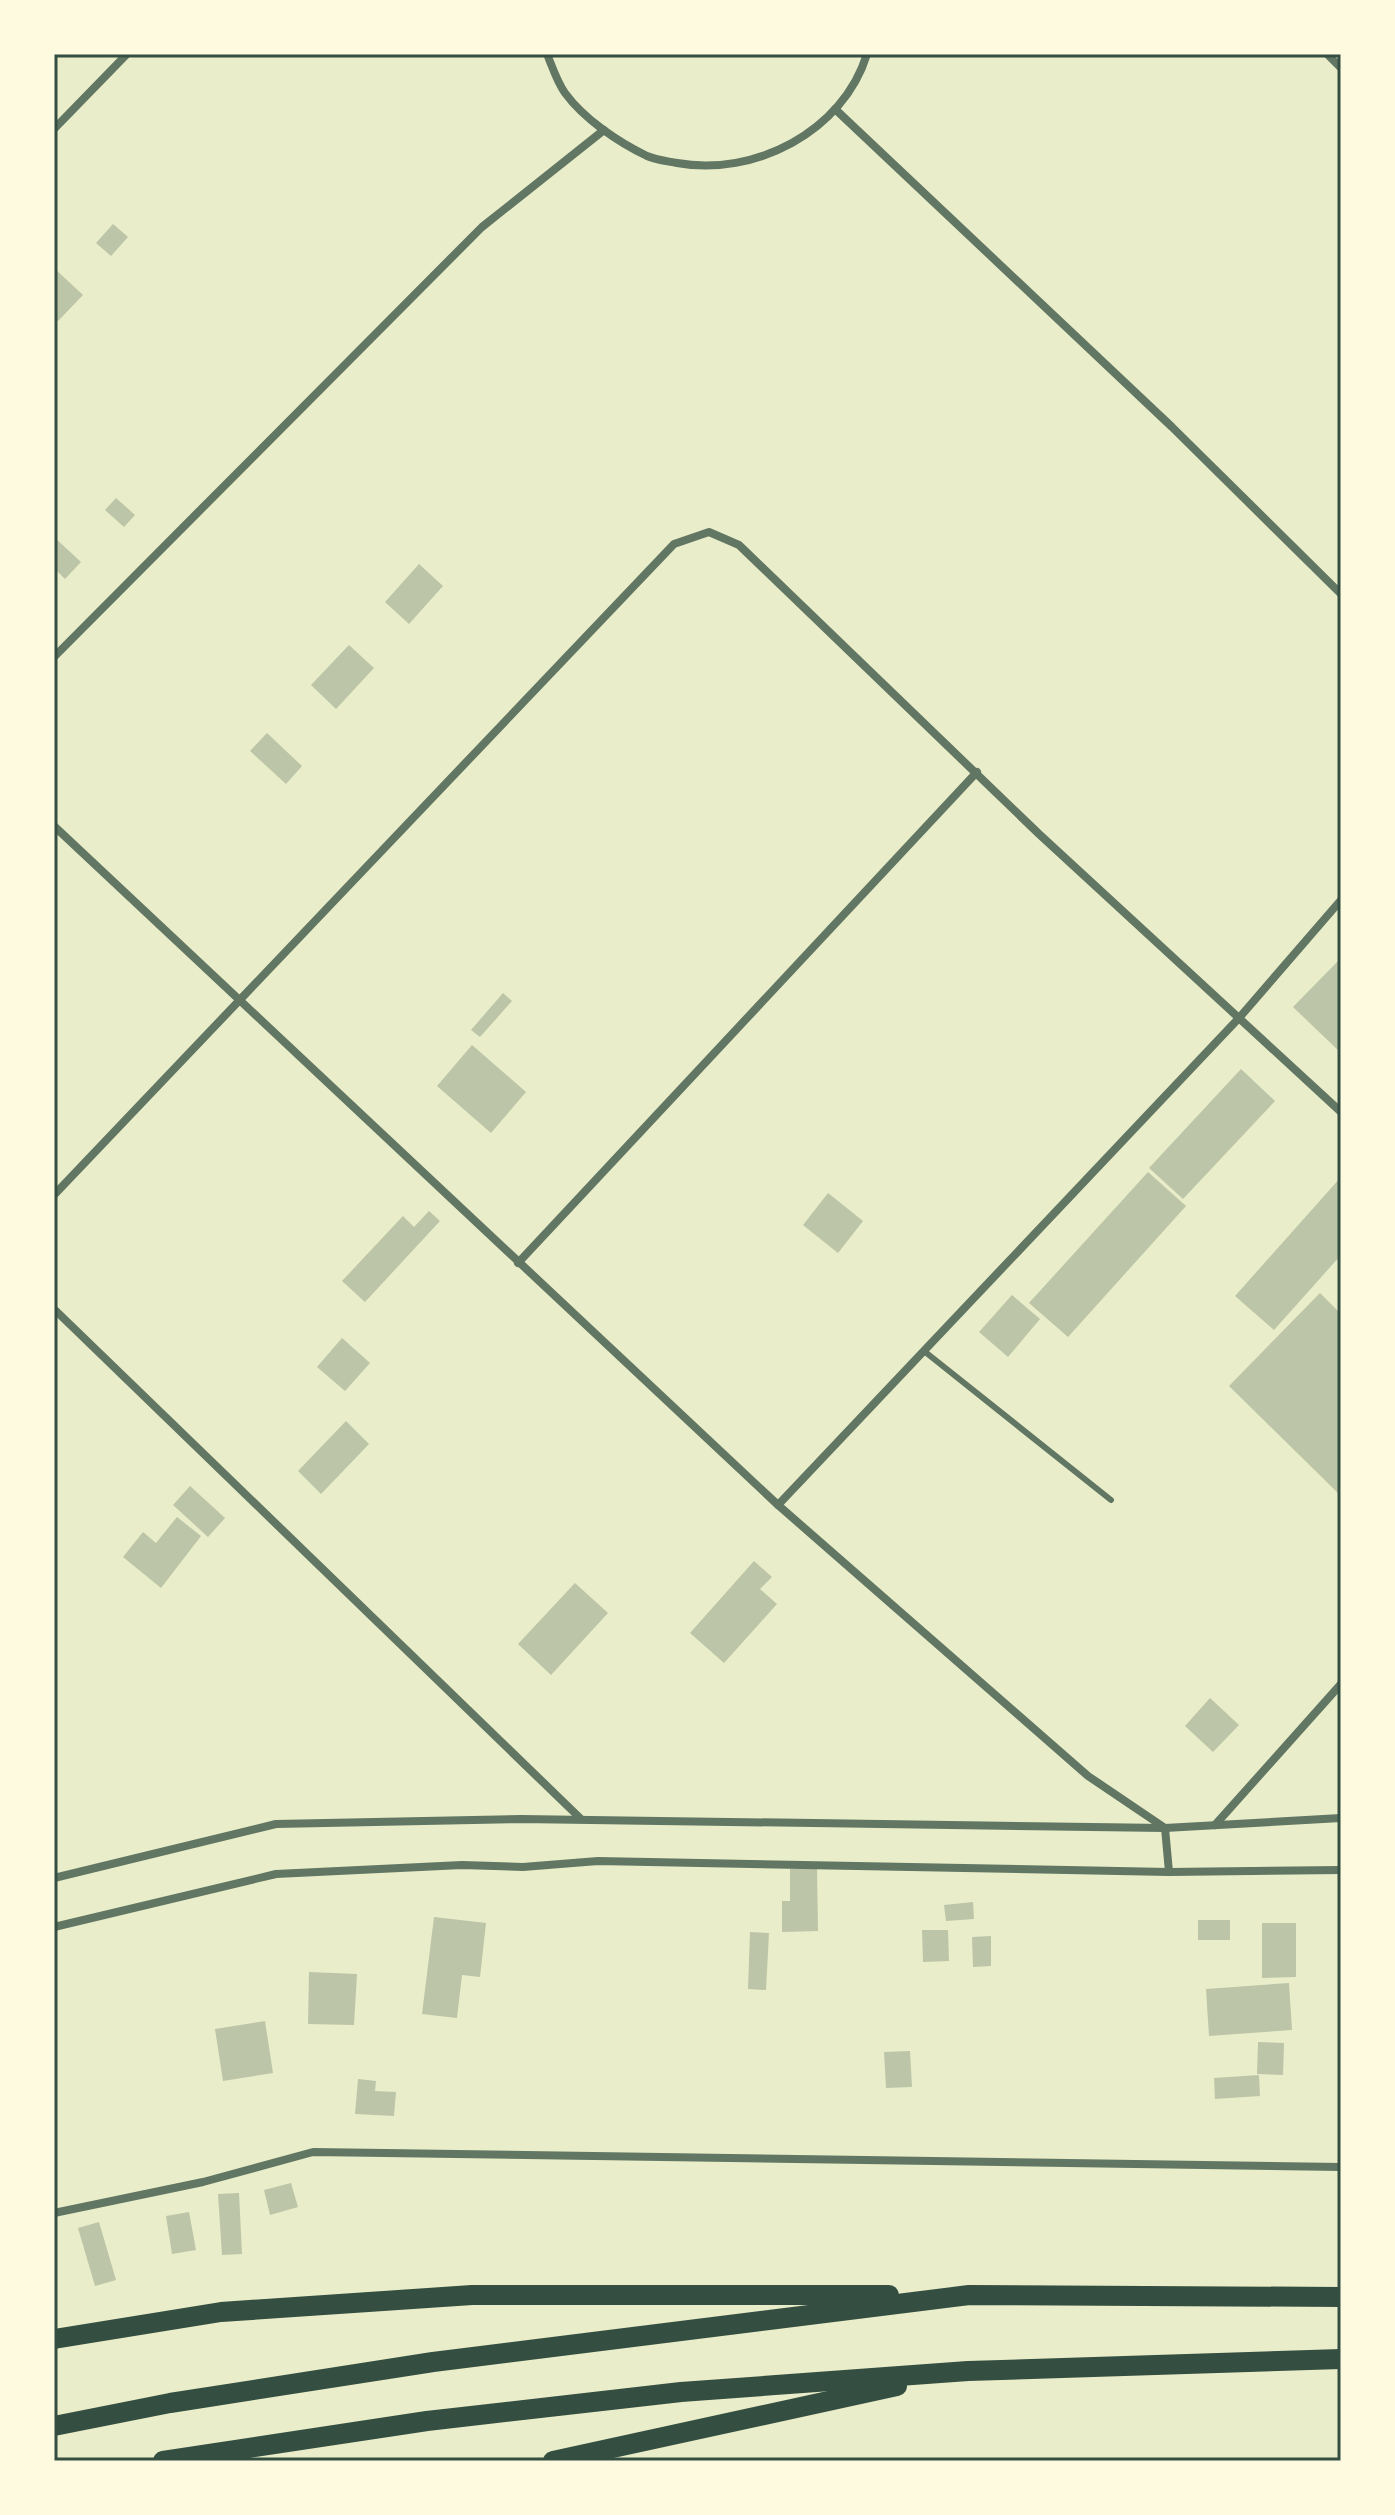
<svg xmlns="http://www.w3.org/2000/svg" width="1395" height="2515" font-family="'Alegreya Sans',sans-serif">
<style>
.building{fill:#bcc5a7}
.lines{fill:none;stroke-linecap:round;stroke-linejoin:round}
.service{stroke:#617663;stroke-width:6}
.minor{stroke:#617663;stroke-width:8}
.primary{stroke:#344e41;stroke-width:20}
.neatline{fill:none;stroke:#344e41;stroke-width:3}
</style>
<rect width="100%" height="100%" fill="#e9edc9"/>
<g class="building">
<path d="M 113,224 L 128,237 L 111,256 L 96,243 Z"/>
<path d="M 54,268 L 83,295 L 58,321 L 54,318 Z"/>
<path d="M 116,498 L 135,515 L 124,527 L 105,510 Z"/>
<path d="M 54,537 L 81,562 L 65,579 L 54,568 Z"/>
<path d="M 419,564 L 443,586 L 409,624 L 385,602 Z"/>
<path d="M 349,645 L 374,668 L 336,709 L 311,685 Z"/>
<path d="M 267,733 L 302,766 L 286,784 L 250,751 Z"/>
<path d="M 1341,958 L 1341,1053 L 1293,1007 Z"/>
<path d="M 503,993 L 512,1001 L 480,1037 L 471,1030 Z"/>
<path d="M 472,1045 L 526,1092 L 491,1133 L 437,1086 Z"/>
<path d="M 1241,1069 L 1275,1101 L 1183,1199 L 1149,1168 Z"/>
<path d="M 1148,1172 L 1186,1206 L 1068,1337 L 1029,1303 Z"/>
<path d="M 1341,1177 L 1341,1255 L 1274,1330 L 1235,1296 Z"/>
<path d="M 828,1193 L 863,1221 L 838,1253 L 803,1225 Z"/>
<path d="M 429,1211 L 440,1221 L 365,1302 L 342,1281 L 403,1216 L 414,1227 Z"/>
<path d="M 1320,1293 L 1341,1314 L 1341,1496 L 1229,1386 Z"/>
<path d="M 1012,1295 L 1040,1319 L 1008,1357 L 979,1332 Z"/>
<path d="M 342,1338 L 370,1363 L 345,1391 L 317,1367 Z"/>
<path d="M 346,1421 L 369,1444 L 321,1494 L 298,1471 Z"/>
<path d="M 190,1486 L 225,1518 L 208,1537 L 173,1505 Z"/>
<path d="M 177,1517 L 201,1536 L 161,1588 L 123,1557 L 143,1532 L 156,1543 Z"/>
<path d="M 754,1561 L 772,1577 L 760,1589 L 777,1604 L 724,1663 L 690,1633 Z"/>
<path d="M 575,1583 L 608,1613 L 551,1675 L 518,1644 Z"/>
<path d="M 1210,1698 L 1239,1725 L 1213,1752 L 1185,1726 Z"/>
<path d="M 790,1869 L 817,1869 L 818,1931 L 782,1932 L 782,1901 L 790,1901 Z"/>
<path d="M 973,1902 L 974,1919 L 946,1921 L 944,1905 Z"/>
<path d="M 434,1917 L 486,1923 L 480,1977 L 462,1975 L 457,2018 L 422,2014 Z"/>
<rect x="1198" y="1920" width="32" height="20"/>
<path d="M 1262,1923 L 1296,1923 L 1296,1977 L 1262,1978 Z"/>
<path d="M 922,1930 L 948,1930 L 949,1961 L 923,1962 Z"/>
<path d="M 750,1932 L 769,1933 L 766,1990 L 748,1989 Z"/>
<path d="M 991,1936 L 991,1966 L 973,1967 L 972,1937 Z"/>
<path d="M 309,1972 L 357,1974 L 354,2025 L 308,2024 Z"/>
<path d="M 1289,1983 L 1292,2030 L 1209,2036 L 1206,1989 Z"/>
<path d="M 265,2021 L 273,2073 L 223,2081 L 215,2029 Z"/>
<path d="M 1258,2042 L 1284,2043 L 1283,2075 L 1257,2074 Z"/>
<path d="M 910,2051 L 912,2087 L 886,2088 L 884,2052 Z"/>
<path d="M 1259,2075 L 1260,2096 L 1215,2099 L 1214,2078 Z"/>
<path d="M 358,2079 L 376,2081 L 375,2091 L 396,2092 L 394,2116 L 355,2114 Z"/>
<path d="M 291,2183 L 298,2207 L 270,2215 L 264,2190 Z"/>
<path d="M 239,2193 L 242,2254 L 222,2255 L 218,2194 Z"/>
<path d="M 189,2212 L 196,2250 L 172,2254 L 166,2216 Z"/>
<path d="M 99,2222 L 116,2280 L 95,2286 L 78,2228 Z"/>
</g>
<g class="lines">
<path class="service" d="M 924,1351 L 1111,1500"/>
<g class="minor">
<path d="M 547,54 C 552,66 557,82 565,93 C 584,119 618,142 647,156 C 656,160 667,161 677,163 C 754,177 843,132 867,54"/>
<path d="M 1327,54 L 1341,68"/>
<path d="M 835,109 L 1172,427 L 1341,594"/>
<path d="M 54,129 L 127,54"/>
<path d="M 54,657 L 482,227 L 604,130"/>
<path d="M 54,826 L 778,1505 L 1088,1776 L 1165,1828"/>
<path d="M 54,1195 L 674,544 L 709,532 L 739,545 L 1039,834 L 1341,1112"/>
<path d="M 518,1263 L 977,772"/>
<path d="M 54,1309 L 581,1819"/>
<path d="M 778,1505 L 1239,1018 L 1341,900"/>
<path d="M 1215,1825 L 1341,1684"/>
<path d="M 1165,1828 L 1169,1872"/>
<path d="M 54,1878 L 276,1824 L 521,1819 L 1165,1828 L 1341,1818"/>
<path d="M 54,1927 L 276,1874 L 462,1865 L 523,1867 L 598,1861 L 1169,1872 L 1341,1870"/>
<path d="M 54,2213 L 203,2182 L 313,2152 L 1341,2167"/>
</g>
<g class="primary">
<path d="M 54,2339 L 221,2312 L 472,2295 L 889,2295"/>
<path d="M 54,2426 L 170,2403 L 433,2362 L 969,2295 L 1341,2297"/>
<path d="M 163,2461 L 427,2421 L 681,2392 L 968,2371 L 1341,2359"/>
<path d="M 553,2461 L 897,2386"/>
</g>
</g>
<rect width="1395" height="2515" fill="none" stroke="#fefae0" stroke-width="112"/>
<rect x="56" y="56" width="1283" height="2403" class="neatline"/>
</svg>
